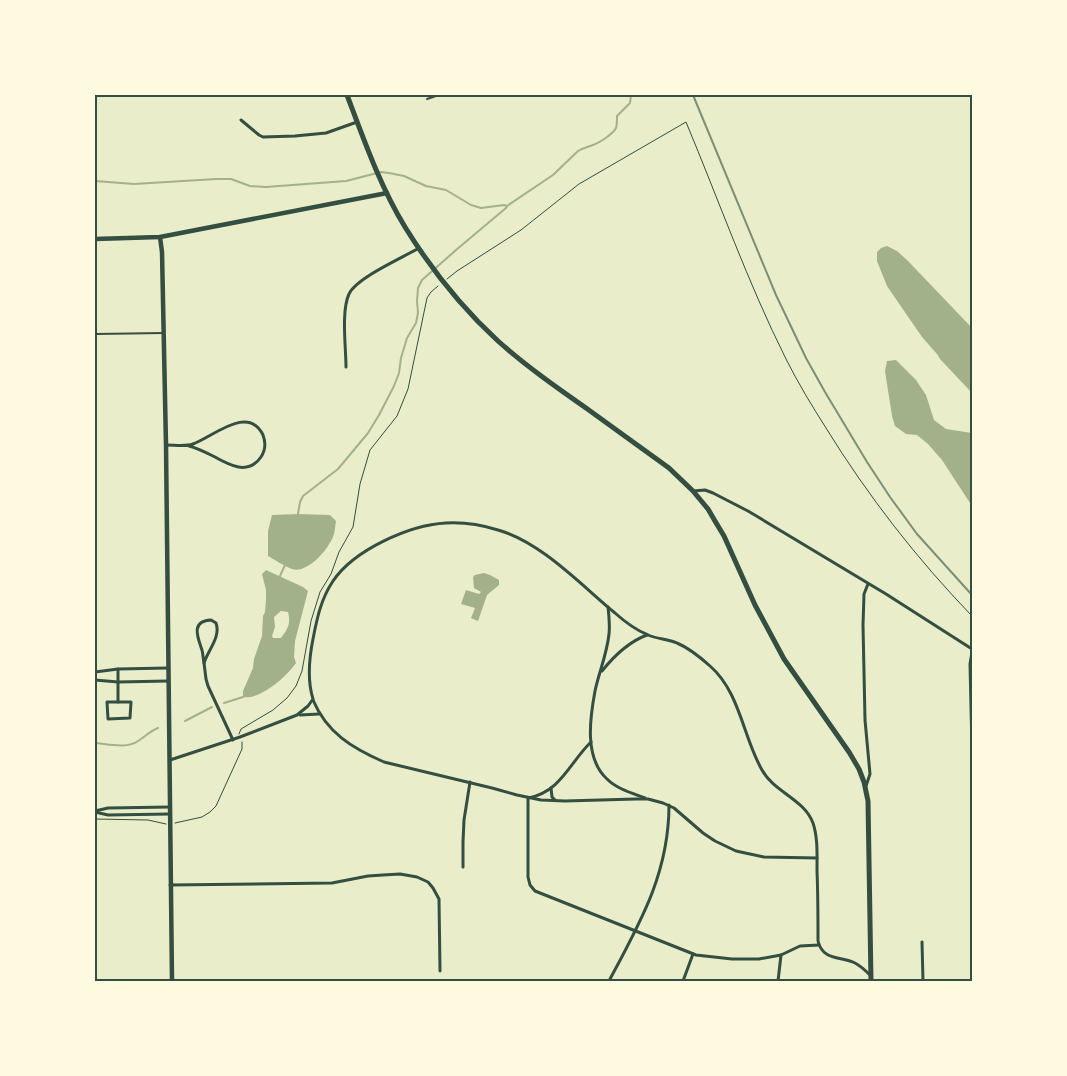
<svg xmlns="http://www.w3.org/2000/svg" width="1067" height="1076" font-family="'Public Sans',sans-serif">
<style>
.water{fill:#a3b18a;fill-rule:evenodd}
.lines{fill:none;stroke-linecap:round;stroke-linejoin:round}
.stream{stroke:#a3b18a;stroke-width:2}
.path{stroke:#344e41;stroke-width:1}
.service{stroke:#344e41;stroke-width:2}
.minor{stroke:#344e41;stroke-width:3}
.tertiary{stroke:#344e41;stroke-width:4.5}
.primary{stroke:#344e41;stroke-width:5}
.rail{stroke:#7c8e77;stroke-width:2}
.neatline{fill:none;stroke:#344e41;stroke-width:2}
</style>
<rect width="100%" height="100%" fill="#e9edc9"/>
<g class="water">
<path d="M 887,246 L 897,251 L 908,261 L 972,328 L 972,393 L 940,359 L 937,354 L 922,337 L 887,286 L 877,261 L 877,252 L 881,248 Z"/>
<path d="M 896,360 L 916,380 L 926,395 L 934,420 L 946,429 L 972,433 L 972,506 L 942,460 L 928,444 L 917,435 L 906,434 L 895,426 L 892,416 L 885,371 L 887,361 Z"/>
<path d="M 298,514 L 330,515 L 336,521 C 335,526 335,532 333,537 C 328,549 308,574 292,569 C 284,566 275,560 268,556 L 268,531 L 272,515 Z"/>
<path d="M 266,570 L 303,587 L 308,591 L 295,641 L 294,657 L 296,663 C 287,676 261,700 243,697 L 243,691 L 253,668 L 254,659 L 262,636 L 263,616 L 265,612 L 266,600 L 266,590 L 262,574 ZM 281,611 L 288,612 C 291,623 288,629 281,638 L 273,638 L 272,636 L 275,627 L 274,617 Z"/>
<path d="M 484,573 L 490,575 L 499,580 L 499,585 L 487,595 L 478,621 L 471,618 L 475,608 L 461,604 L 466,590 L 479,594 L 481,592 L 474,588 L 473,577 L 475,575 Z"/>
</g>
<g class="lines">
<g class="stream">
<path d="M 95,181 L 134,184 L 216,179 L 231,179 L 250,186 L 266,187 L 346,181 L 381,172 L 389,173 L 404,176 L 426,186 L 446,190 L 471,205 L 481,208 L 504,205 L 507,206"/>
<path d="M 298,514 L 300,502 L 303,496 L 338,469 L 368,433 L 379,415 L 394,386 L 399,373 L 401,358 L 407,338 L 416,323 L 418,313 L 417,301 L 418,288 L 422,280 L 456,250 L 506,208 L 507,206 L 553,175 L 578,151 C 583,148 588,147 593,145 C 599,143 613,134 616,128 C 617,125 617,120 617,116 L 630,103 L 631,95"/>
<path d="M 280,576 L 285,565"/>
<path d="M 224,703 L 243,697"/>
<path d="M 185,721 L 212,707"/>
<path d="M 95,743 C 108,744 127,749 138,741 C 145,737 150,731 158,728"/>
</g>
<g class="path">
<path d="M 447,279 L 457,271 L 521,230 L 579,184 L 686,122 C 719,201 748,283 786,359 C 798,383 812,406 826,428 C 868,496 917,559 972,616"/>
<path d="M 239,734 L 241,729 L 273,710 L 287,698 L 296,686 L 302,671 L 311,621 L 320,592 L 331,574 L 339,552 L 353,527 L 360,484 L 370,450 L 397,416 L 408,389 L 427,298 L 431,292 L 438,286"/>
<path d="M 95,819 L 148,820 L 166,824"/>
<path d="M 175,823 L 202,817 L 210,812 L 216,806 L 242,749 L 242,742"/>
</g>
<g class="service">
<path d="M 427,99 L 439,95"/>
<path d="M 95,334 L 164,333"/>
</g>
<g class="minor">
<path d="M 241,120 L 259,135 L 263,137 L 295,136 L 326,133 L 357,122"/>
<path d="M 346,367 C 346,348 341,311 349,294 C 356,278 402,258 419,248"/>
<path d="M 166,445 C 175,445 185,447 193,444 C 213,437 248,404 263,435 C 266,443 265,451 261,457 C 248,476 229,465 213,456 C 205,452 197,448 189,446"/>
<path d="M 693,491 L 705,490 L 713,493 L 748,511 L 886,594 L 972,649"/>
<path d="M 608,607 C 609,616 610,625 609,634 C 607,654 599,672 595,691 C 590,718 584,758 607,779 C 617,789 632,793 645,798"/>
<path d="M 211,620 L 216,623 C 221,637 208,650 204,663 C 203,658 203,654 202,650 C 198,638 190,621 211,620 Z"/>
<path d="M 972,652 L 970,664 L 972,750"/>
<path d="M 204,663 L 206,679 L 208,686 L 233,740"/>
<path d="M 602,671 C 614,656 628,642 647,635"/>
<path d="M 95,672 L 118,669 L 168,668"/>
<path d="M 95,680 L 118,682 L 168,681"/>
<path d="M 313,700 C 327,733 352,748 384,762 L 492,788 L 517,795 L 541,800 L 565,801 L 636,799 L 648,799 L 663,803 L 674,808 L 703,833 L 715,841 L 736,851 L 764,857 L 817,858"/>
<path d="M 107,702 L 131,702 L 130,718 L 108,719 Z"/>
<path d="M 118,702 L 118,669"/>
<path d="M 300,715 L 319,714"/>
<path d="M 591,742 C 570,762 561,792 528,798 L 528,877 L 530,885 L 535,891 L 696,955 L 732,959 L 759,959 L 781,955 L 800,946 L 819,945"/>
<path d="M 170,760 L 240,737 L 297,715 L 308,706 L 313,699 C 307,680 309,659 313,639 C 317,618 321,599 333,581 C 354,550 409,525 446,523 C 463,522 482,525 498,530 C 541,542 581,585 615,613 C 625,622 636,630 648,635 C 657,639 668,639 677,643 C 689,648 700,657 710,666 C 740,692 743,737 762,770 C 774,792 804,799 813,823 C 818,838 817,855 817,871 C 818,894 818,918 818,941 C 823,961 840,956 855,963 C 861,966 866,971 871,976"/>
<path d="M 866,786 L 870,774 L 865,720 L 863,625 L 864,594 L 868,584"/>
<path d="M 551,788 L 552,797 L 555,800"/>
<path d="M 95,811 L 108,808 L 170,807"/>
<path d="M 95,812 L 108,815 L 170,814"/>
<path d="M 463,867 L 463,842 L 464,820 L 470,782"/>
<path d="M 170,885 L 332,883 L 368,876 L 383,875 L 400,874 L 417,877 L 428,882 L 433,888 L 439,899 L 440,971"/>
<path d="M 922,942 L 923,981"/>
<path d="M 609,981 C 640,923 669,873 669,805"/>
<path d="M 683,981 L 693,954"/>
<path d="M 778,981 L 781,955"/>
</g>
<g class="tertiary">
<path d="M 160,237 L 162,252 L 166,445 L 172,981"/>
<path d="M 95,239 L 160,237 L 387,193"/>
</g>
<path class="primary" d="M 347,95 C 364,140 380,186 405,227 C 431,269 462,308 498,341 C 526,366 556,387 586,408 C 614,428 641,448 669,468 L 693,491 L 708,509 L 715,521 L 724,536 L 755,605 L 784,659 L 849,752 L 859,769 L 864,782 L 868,801 L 871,981"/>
<path class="rail" d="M 693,95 L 776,295 L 806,358 L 825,392 L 867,462 L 890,497 L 917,534 L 972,595"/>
</g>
<rect width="1067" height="1076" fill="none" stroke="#fefae0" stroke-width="192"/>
<rect x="96" y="96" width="875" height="884" class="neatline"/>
</svg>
